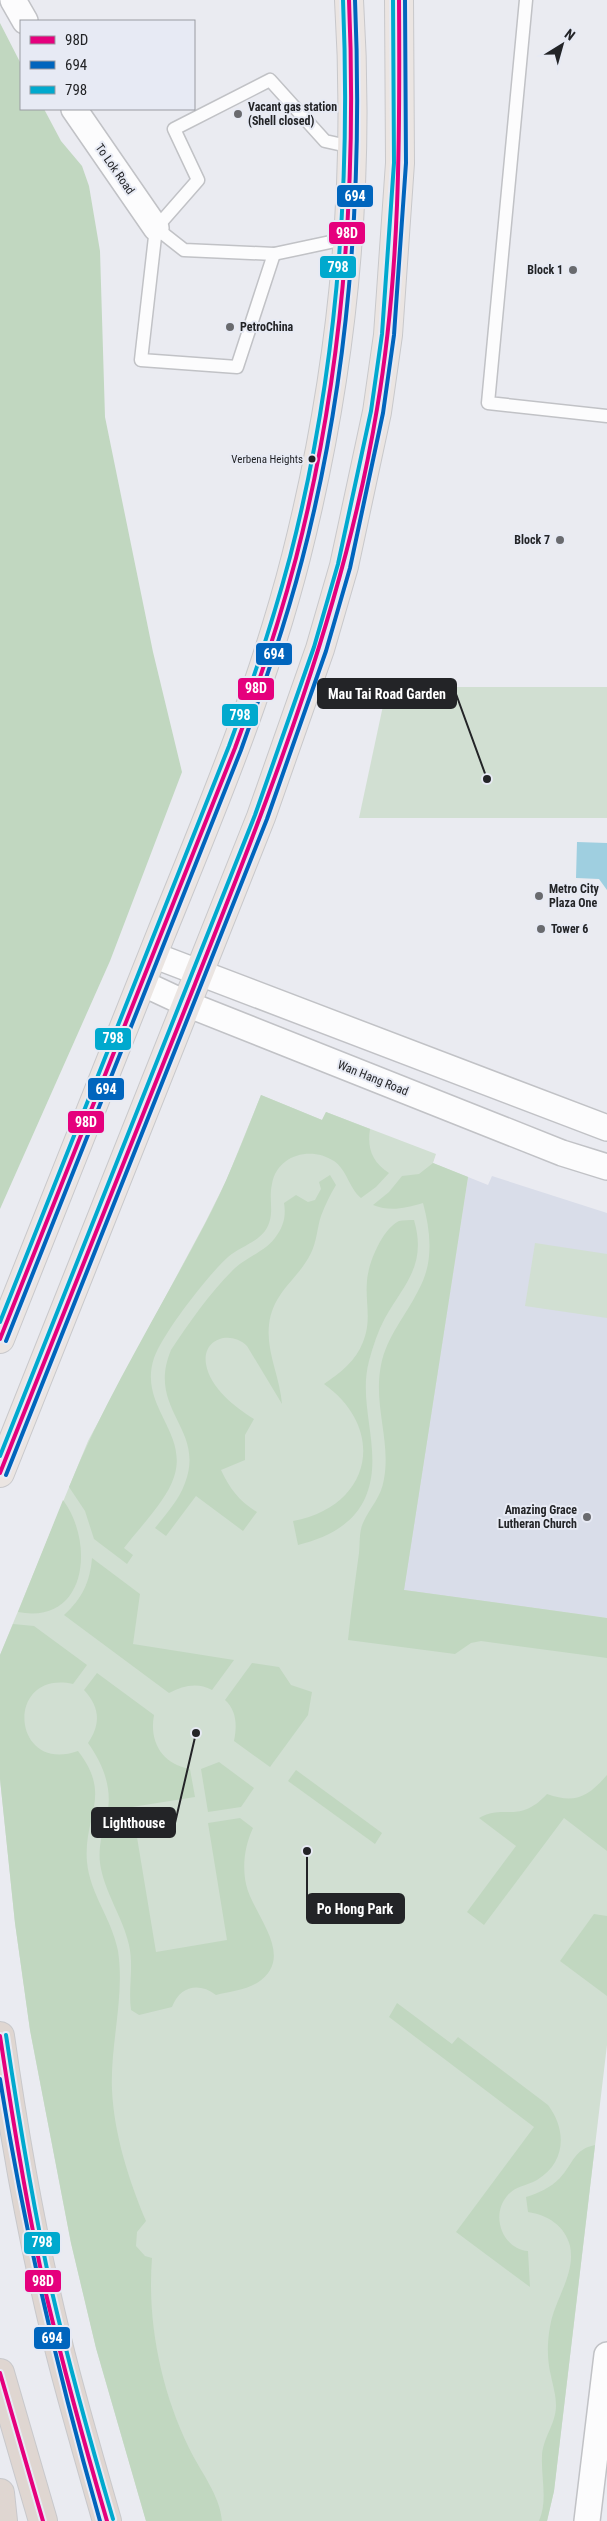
<svg xmlns="http://www.w3.org/2000/svg" width="607" height="2521" font-family="'Roboto Condensed',sans-serif">
<style>
.built{fill:#d9dde9}
.green{fill:#d1dfd2}
.forest{fill:#c1d7c0}
.water{fill:#9fcfe0}
.lines{fill:none;stroke-linecap:round;stroke-linejoin:round}
.lane-casing{stroke:#c1c2c6;stroke-width:15}
.street-casing{stroke:#c1c2c6;stroke-width:28}
.primary-casing{stroke:#c8c8cb;stroke-width:30}
.highway-casing{stroke:#c8c8cb;stroke-width:30}
.lane{stroke:#fcfcfd;stroke-width:12}
.street{stroke:#fcfcfd;stroke-width:25}
.primary{stroke:#ebe5e2;stroke-width:28}
.highway{stroke:#dfd6d1;stroke-width:28}
.bus-1-casing{stroke:#e7eaf4;stroke-width:8}
.bus-2-casing{stroke:#e7eaf4;stroke-width:8}
.bus-3-casing{stroke:#e7eaf4;stroke-width:8}
.bus-1{stroke:#e5007d;stroke-width:4}
.bus-2{stroke:#0065bd;stroke-width:4}
.bus-3{stroke:#00a9ce;stroke-width:4}
.poi-dot{fill:#696a6e;stroke:#e7eaf4;stroke-width:2}
.bus-dot{fill:#232427;stroke:#e7eaf4;stroke-width:2}
.labels{text-anchor:middle;dominant-baseline:central;stroke-width:4;stroke-linejoin:round;paint-order:stroke}
.bus-label{font-size:11px;fill:#232427;stroke:#e7eaf4;text-anchor:end}
.poi-label{font-size:12px;font-weight:bold;fill:#232427;stroke:#e7eaf4;text-anchor:start}
.street-label{font-size:12px;fill:#232427;stroke:#e7eaf4}
.leader{fill:none;stroke:#232427;stroke-width:2}
.callout-dot{fill:#232427;stroke:#e7eaf4;stroke-width:2}
.callout{fill:#232427;stroke:#232427;stroke-width:2}
.callout-label{font-size:14px;text-anchor:middle;font-weight:bold;fill:#fff}
.line-badge{stroke:#e7eaf4;stroke-width:2}
.badge-label{font-size:14px;text-anchor:middle;font-weight:bold;fill:#fff}
</style>
<rect width="100%" height="100%" fill="#eaebf1"/>
<path class="built" d="M 492,1176 L 607,1213 L 607,1618 L 403,1591 L 468,1177 L 488,1185 Z"/>
<g class="green">
<path d="M 387,687 L 607,687 L 607,818 L 359,818 Z"/>
<path d="M 261,1095 L 322,1120 L 326,1112 L 436,1154 L 433,1163 L 468,1177 L 404,1590 L 607,1618 L 607,2045 L 554,2491 L 547,2521 L 146,2521 L 96,2348 L 71,2243 L 30,2030 L 15,1923 L 0,1779 L 0,1655 L 88,1441 L 205,1223 L 226,1181 Z"/>
<path d="M 535,1243 L 607,1254 L 607,1318 L 525,1306 Z"/>
</g>
<g class="forest">
<path d="M 0,23 L 21,64 L 21,109 L 44,109 L 61,141 L 82,166 L 89,186 L 100,251 L 105,417 L 153,652 L 182,772 L 110,961 L 0,1209 Z"/>
<path d="M 261,1095 L 322,1120 L 326,1112 L 370,1129 C 367,1148 372,1162 389,1173 L 376,1187 L 361,1198 C 349,1188 347,1170 334,1161 C 312,1146 277,1154 272,1184 C 268,1201 276,1215 265,1231 C 256,1243 239,1247 228,1257 C 208,1275 163,1333 154,1358 C 138,1406 189,1432 174,1477 C 167,1500 139,1528 124,1548 L 133,1555 L 127,1564 L 94,1539 L 85,1511 L 69,1487 C 106,1396 159,1312 205,1224 C 227,1182 244,1138 261,1095 Z"/>
<path d="M 433,1163 L 468,1177 L 404,1590 L 607,1618 L 607,1658 L 481,1641 L 471,1643 L 455,1654 L 348,1640 C 351,1611 355,1582 359,1553 C 360,1544 359,1531 363,1523 C 370,1507 381,1498 384,1479 C 391,1441 373,1405 381,1365 C 387,1336 405,1317 418,1291 C 434,1263 431,1233 423,1203 C 405,1208 391,1212 373,1205 L 389,1192 L 402,1176 L 419,1174 Z"/>
<path d="M 330,1175 L 336,1185 C 330,1195 325,1205 321,1216 C 317,1228 317,1241 311,1253 C 298,1280 273,1291 269,1325 C 266,1352 280,1377 282,1404 L 247,1346 C 231,1330 202,1338 206,1364 C 210,1388 235,1407 254,1419 L 245,1435 L 245,1460 L 221,1470 C 230,1489 239,1501 257,1512 L 243,1531 L 196,1496 L 166,1536 L 155,1528 C 166,1514 179,1500 185,1483 C 206,1428 146,1410 171,1350 C 188,1324 212,1290 235,1268 C 248,1256 267,1251 277,1235 C 284,1225 286,1215 284,1203 L 296,1195 L 308,1202 L 315,1200 L 321,1189 L 319,1182 Z"/>
<path d="M 414,1220 C 427,1265 405,1283 385,1318 C 378,1331 373,1346 369,1361 C 357,1406 384,1452 366,1496 C 354,1525 326,1538 298,1545 L 293,1521 C 371,1507 388,1430 324,1384 C 340,1373 356,1361 363,1342 C 372,1320 365,1303 367,1281 C 368,1264 382,1229 399,1221 C 403,1220 410,1220 414,1220 Z"/>
<path d="M 63,1500 C 95,1543 87,1625 18,1612 Z"/>
<path d="M 92,1558 L 140,1594 L 133,1644 L 234,1660 L 212,1690 C 197,1682 183,1686 169,1693 L 64,1615 C 82,1599 90,1582 92,1558 Z"/>
<path d="M 13,1624 L 34,1626 L 87,1665 L 73,1684 C 4,1669 11,1775 78,1751 C 113,1796 83,1816 87,1862 C 90,1894 112,1919 118,1951 C 125,1997 110,2044 112,2090 C 114,2134 129,2181 146,2221 L 137,2232 L 136,2246 L 145,2256 L 152,2258 C 147,2323 161,2390 189,2448 C 200,2471 220,2495 222,2521 L 146,2521 L 96,2348 L 71,2243 L 30,2030 L 15,1923 L 0,1779 L 0,1655 Z"/>
<path d="M 252,1663 L 279,1667 L 291,1685 L 312,1692 L 308,1715 L 270,1767 L 234,1741 C 237,1726 237,1711 225,1700 Z"/>
<path d="M 97,1673 L 154,1715 C 149,1742 162,1764 190,1769 L 195,1797 L 132,1807 L 156,1952 L 227,1940 L 208,1823 L 240,1818 L 253,1828 C 245,1845 242,1865 246,1884 C 252,1914 298,1957 257,1983 C 245,1990 229,1992 216,1995 C 199,1982 180,1986 172,2007 L 139,2015 L 131,2010 C 128,1988 134,1967 129,1945 C 123,1917 104,1892 100,1863 C 98,1846 103,1831 107,1814 C 113,1789 103,1764 88,1743 C 101,1724 100,1707 84,1690 Z"/>
<path d="M 219,1762 L 254,1788 L 241,1807 L 208,1812 L 201,1769 Z"/>
<path d="M 296,1770 L 382,1833 L 375,1844 L 288,1781 Z"/>
<path d="M 607,1775 L 607,1851 L 564,1818 L 484,1925 L 467,1912 L 516,1846 L 479,1818 C 505,1803 518,1825 547,1794 C 575,1804 588,1797 607,1775 Z"/>
<path d="M 594,1914 L 607,1916 L 607,1996 L 560,1961 Z"/>
<path d="M 397,2003 L 452,2044 L 458,2037 L 548,2105 C 567,2130 566,2163 537,2180 C 526,2186 515,2186 507,2196 C 490,2216 503,2249 528,2251 L 530,2287 L 456,2232 L 534,2127 L 389,2017 Z"/>
<path d="M 595,2145 L 554,2491 L 547,2521 L 539,2521 C 548,2500 541,2479 542,2457 C 542,2439 556,2424 556,2406 C 556,2395 553,2386 551,2376 C 547,2360 547,2343 550,2327 C 554,2300 576,2274 570,2246 C 565,2226 548,2215 528,2212 L 526,2197 C 539,2193 550,2188 560,2178 C 573,2164 574,2149 595,2145 Z"/>
</g>
<path class="water" d="M 577,842 L 607,843 L 607,890 L 599,879 L 576,878 Z"/>
<g class="lines">
<g class="lane-casing">
<g id="lane">
<path d="M 526,0 L 488,403 L 607,416"/>
<path d="M 156,228 L 184,250 L 274,254 L 349,238"/>
<path d="M 274,254 L 237,367 L 141,360 L 156,228 L 198,180 L 174,129 L 270,80 L 325,141 L 352,147"/>
</g>
</g>
<g class="street-casing">
<g id="street">
<path d="M 13,0 L 25,21"/>
<path d="M 74,109 L 156,228"/>
<path d="M 153,955 L 607,1128"/>
<path d="M 142,983 L 187,1004 L 562,1153 L 607,1167"/>
<path d="M 587,2521 L 607,2355"/>
</g>
</g>
<g class="primary-casing">
<g id="primary">
<path d="M 0,1339 C 54,1204 107,1069 161,934 C 211,811 263,687 296,557 C 342,375 361,188 349,0"/>
<path d="M 0,1473 L 261,817 L 320,649 L 344,566 L 377,412 L 388,335 L 400,163 L 399,0"/>
</g>
</g>
<g class="highway-casing">
<g id="highway">
<path d="M 0,2036 C 16,2149 37,2265 66,2375 C 79,2424 93,2472 107,2521"/>
<path d="M 0,2373 L 43,2521"/>
<path d="M 0,2493 L 3,2521"/>
</g>
</g>
<use href="#lane" class="lane"/>
<use href="#street" class="street"/>
<use href="#primary" class="primary"/>
<use href="#highway" class="highway"/>
<g class="bus-1-casing">
<g id="bus-1">
<path d="M 0,1339 L 235,748 C 258,686 279,623 296,558 C 343,376 357,188 349,0"/>
<path d="M 0,1473 C 65,1310 130,1147 195,984 C 269,797 344,609 377,409 C 400,274 400,137 399,0"/>
<path d="M 0,2036 C 13,2122 27,2209 46,2294 C 64,2370 85,2446 107,2521"/>
<path d="M 0,2373 L 43,2521"/>
</g>
</g>
<g class="bus-2-casing">
<g id="bus-2">
<path d="M 6,1341 L 241,750 C 263,688 285,625 302,560 C 350,377 363,189 355,0"/>
<path d="M 6,1475 L 267,819 L 326,651 L 350,568 L 383,413 L 394,335 L 406,163 L 405,0"/>
<path d="M 0,2079 C 24,2230 58,2374 100,2521"/>
</g>
</g>
<g class="bus-3-casing">
<g id="bus-3">
<path d="M 0,1322 L 229,746 C 252,684 273,621 290,557 C 337,375 351,188 343,0"/>
<path d="M 0,1456 L 255,815 L 314,647 L 338,564 L 371,411 L 382,334 L 394,163 L 393,0"/>
<path d="M 6,2035 C 19,2121 33,2207 52,2292 C 70,2369 91,2444 113,2519"/>
</g>
</g>
<use href="#bus-1" class="bus-1"/>
<use href="#bus-2" class="bus-2"/>
<use href="#bus-3" class="bus-3"/>
</g>
<g class="poi-dot">
<circle cx="238" cy="114" r="5"/>
<circle cx="573" cy="270" r="5"/>
<circle cx="230" cy="327" r="5"/>
<circle cx="560" cy="540" r="5"/>
<circle cx="539" cy="896" r="5"/>
<circle cx="541" cy="929" r="5"/>
<circle cx="587" cy="1517" r="5"/>
</g>
<circle class="bus-dot" cx="312" cy="459" r="4.5"/>
<g class="labels">
<g class="bus-label">
<text x="303" y="459">Verbena Heights</text>
</g>
<g class="poi-label">
<text x="248" y="107">Vacant gas station<tspan x="248" dy="14">(Shell closed)</tspan></text>
<text x="563" y="270" text-anchor="end">Block 1</text>
<text x="240" y="327">PetroChina</text>
<text x="550" y="540" text-anchor="end">Block 7</text>
<text x="549" y="889">Metro City<tspan x="549" dy="14">Plaza One</tspan></text>
<text x="551" y="929">Tower 6</text>
<text x="577" y="1510" text-anchor="end">Amazing Grace<tspan x="577" dy="14">Lutheran Church</tspan></text>
</g>
<g class="street-label">
<text transform="translate(115 169) rotate(55)">To Lok Road</text>
<text transform="translate(373 1078) rotate(22)">Wan Hang Road</text>
</g>
</g>
<path class="leader" d="M487 779L456 694M196 1733L175 1823M307 1851L307 1909"/>
<g class="callout-dot">
<circle cx="487" cy="779" r="5"/>
<circle cx="196" cy="1733" r="5"/>
<circle cx="307" cy="1851" r="5"/>
</g>
<g class="callout">
<rect x="318" y="679" width="138" height="29" rx="5"/>
<rect x="92" y="1808" width="83" height="29" rx="5"/>
<rect x="307" y="1894" width="97" height="29" rx="5"/>
</g>
<g class="callout-label">
<text x="387" y="699">Mau Tai Road Garden</text>
<text x="134" y="1828">Lighthouse</text>
<text x="355" y="1914">Po Hong Park</text>
</g>
<g class="line-badge">
<rect x="336" y="184" width="38" height="24" rx="5" fill="#0065bd"/>
<rect x="328" y="221" width="38" height="24" rx="5" fill="#e5007d"/>
<rect x="319" y="255" width="38" height="24" rx="5" fill="#00a9ce"/>
<rect x="255" y="642" width="38" height="24" rx="5" fill="#0065bd"/>
<rect x="237" y="677" width="38" height="24" rx="5" fill="#e5007d"/>
<rect x="221" y="703" width="38" height="24" rx="5" fill="#00a9ce"/>
<rect x="94" y="1027" width="38" height="24" rx="5" fill="#00a9ce"/>
<rect x="87" y="1077" width="38" height="24" rx="5" fill="#0065bd"/>
<rect x="67" y="1110" width="38" height="24" rx="5" fill="#e5007d"/>
<rect x="23" y="2231" width="38" height="24" rx="5" fill="#00a9ce"/>
<rect x="24" y="2269" width="38" height="24" rx="5" fill="#e5007d"/>
<rect x="33" y="2326" width="38" height="24" rx="5" fill="#0065bd"/>
</g>
<g class="badge-label">
<text x="355" y="201">694</text>
<text x="347" y="238">98D</text>
<text x="338" y="272">798</text>
<text x="274" y="659">694</text>
<text x="256" y="693">98D</text>
<text x="240" y="720">798</text>
<text x="113" y="1043">798</text>
<text x="106" y="1094">694</text>
<text x="86" y="1127">98D</text>
<text x="42" y="2247">798</text>
<text x="43" y="2286">98D</text>
<text x="52" y="2343">694</text>
</g>
<rect x="20" y="20" width="175" height="90" fill="#e7eaf4" stroke="#999ba2"/>
<rect x="30" y="36" width="25" height="8" fill="#e5007d" stroke="#999ba2"/>
<text x="65" y="45" font-size="15" fill="#232427">98D</text>
<rect x="30" y="61" width="25" height="8" fill="#0065bd" stroke="#999ba2"/>
<text x="65" y="70" font-size="15" fill="#232427">694</text>
<rect x="30" y="86" width="25" height="8" fill="#00a9ce" stroke="#999ba2"/>
<text x="65" y="95" font-size="15" fill="#232427">798</text>
<g transform="translate(562 45) rotate(37)" stroke="#e7eaf4" stroke-width="4" paint-order="stroke">
<path d="M0-4L9 19L0 12L-9 19Z" fill="#232427"/>
<text y="-8" font-size="14" font-weight="bold" text-anchor="middle" fill="#232427">N</text>
</g>
</svg>
